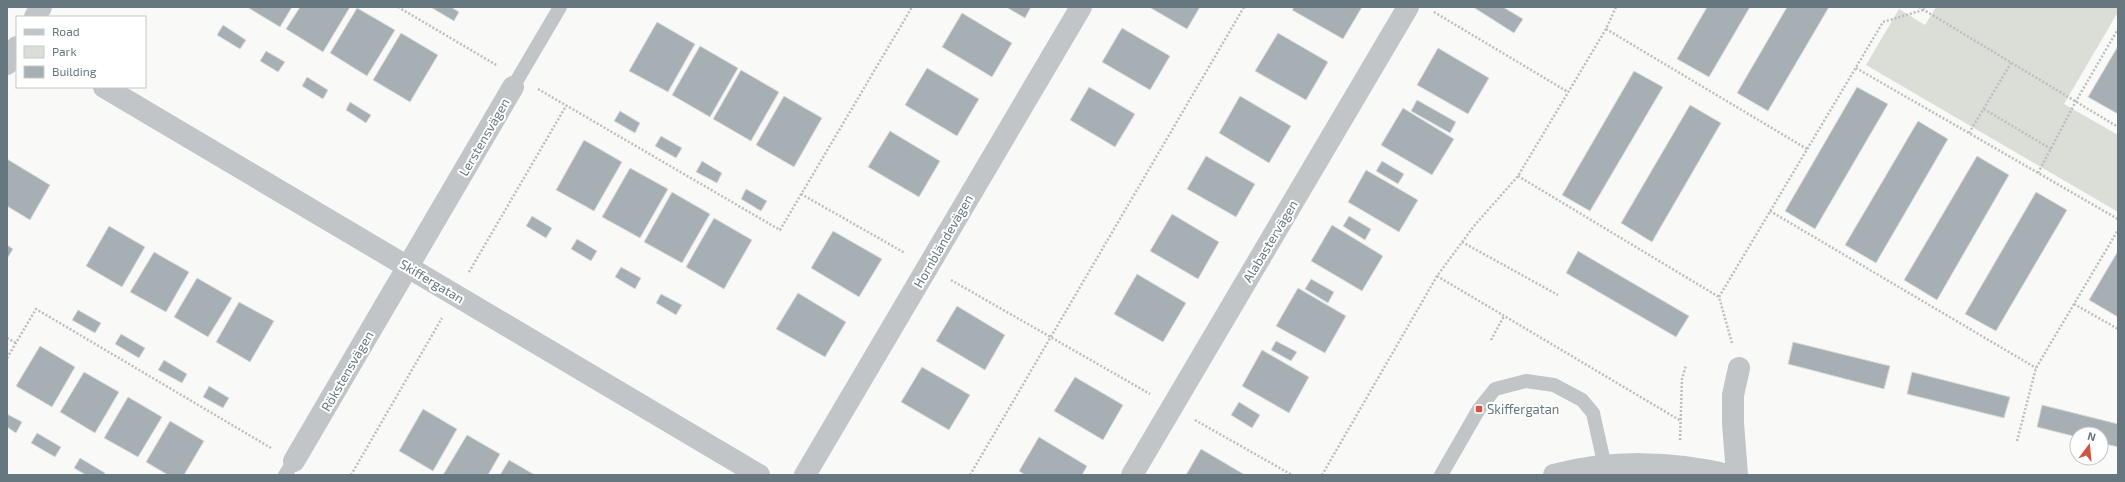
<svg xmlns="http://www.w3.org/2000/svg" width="2125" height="482" font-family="'Exo 2',sans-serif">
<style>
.green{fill:#daded7}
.building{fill:#a6afb3;stroke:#dbdbd9}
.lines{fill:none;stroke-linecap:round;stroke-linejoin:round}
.path{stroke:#bbbec0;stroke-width:2.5;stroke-dasharray:2 2;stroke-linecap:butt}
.service{stroke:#c1c5c8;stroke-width:14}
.minor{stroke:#c1c5c8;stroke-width:22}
.tertiary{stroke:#c1c5c8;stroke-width:22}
.poi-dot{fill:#d2533f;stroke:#fff;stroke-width:1.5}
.labels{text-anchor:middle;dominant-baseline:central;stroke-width:4;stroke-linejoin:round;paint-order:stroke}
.street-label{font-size:13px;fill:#66777f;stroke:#fff}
.poi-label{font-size:13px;fill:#66777f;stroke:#fff;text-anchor:start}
</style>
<rect width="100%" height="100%" fill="#f9f9f7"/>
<path class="green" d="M 1936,7 L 2118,7 L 2118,12 L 2064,104 L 2118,135 L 2118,212 L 1866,65 L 1899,9 L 1925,25 Z"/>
<g class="building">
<path d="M 247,7 L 292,7 L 280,27 Z"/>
<path d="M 300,7 L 350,7 L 323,52 L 286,29 Z"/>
<path d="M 451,7 L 459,12 L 454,21 L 432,8 Z"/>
<path d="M 1006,7 L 1031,7 L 1025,18 Z"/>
<path d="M 1149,7 L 1200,7 L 1187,29 Z"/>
<path d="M 1294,7 L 1362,7 L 1343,39 L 1292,10 Z"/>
<path d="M 1473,7 L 1503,7 L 1523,19 L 1514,33 Z"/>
<path d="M 1707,7 L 1750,7 L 1709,77 L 1677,59 Z"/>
<path d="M 1787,7 L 1829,7 L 1768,111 L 1737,93 Z"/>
<path d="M 357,8 L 395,30 L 367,76 L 330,53 Z"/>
<path d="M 962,13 L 1012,43 L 992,77 L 942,47 Z"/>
<path d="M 657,22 L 695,44 L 668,92 L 629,71 Z"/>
<path d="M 223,25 L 246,40 L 240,49 L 217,35 Z"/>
<path d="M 1122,28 L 1170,56 L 1150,90 L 1102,62 Z"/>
<path d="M 401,33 L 438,55 L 410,102 L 373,80 Z"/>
<path d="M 1278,33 L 1328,62 L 1306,100 L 1255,71 Z"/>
<path d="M 700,46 L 738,68 L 710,117 L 672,95 Z"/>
<path d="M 2118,46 L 2118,114 L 2088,97 Z"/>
<path d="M 1438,48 L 1489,78 L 1468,114 L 1417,85 Z"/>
<path d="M 266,51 L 285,62 L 278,72 L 260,61 Z"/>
<path d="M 927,68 L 979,99 L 957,136 L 905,105 Z"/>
<path d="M 741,70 L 779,92 L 751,141 L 713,119 Z"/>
<path d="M 1634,71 L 1663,87 L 1590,211 L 1562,195 Z"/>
<path d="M 307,77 L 328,90 L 323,99 L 302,86 Z"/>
<path d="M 1089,87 L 1135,114 L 1115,147 L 1070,120 Z"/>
<path d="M 1857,87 L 1888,104 L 1815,229 L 1785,211 Z"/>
<path d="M 784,96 L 822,118 L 794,167 L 756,145 Z"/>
<path d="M 1240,96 L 1291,126 L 1269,163 L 1219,133 Z"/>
<path d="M 1417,100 L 1456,122 L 1450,133 L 1411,111 Z"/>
<path d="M 350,102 L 371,115 L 366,123 L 346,110 Z"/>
<path d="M 1690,105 L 1721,123 L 1652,242 L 1621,223 Z"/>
<path d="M 1403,108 L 1454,139 L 1432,175 L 1381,145 Z"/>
<path d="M 620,111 L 640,123 L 635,133 L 614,121 Z"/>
<path d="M 1918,121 L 1948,139 L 1876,263 L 1845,245 Z"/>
<path d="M 890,131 L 940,161 L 919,197 L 868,167 Z"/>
<path d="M 661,136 L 682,148 L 676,158 L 655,146 Z"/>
<path d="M 584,140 L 622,162 L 594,211 L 556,190 Z"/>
<path d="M 1206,156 L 1255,184 L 1236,217 L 1187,189 Z"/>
<path d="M 1977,156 L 2009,175 L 1937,300 L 1904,280 Z"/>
<path d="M 7,159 L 50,185 L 30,220 L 7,206 Z"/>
<path d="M 702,161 L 722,173 L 717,183 L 696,172 Z"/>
<path d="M 1382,161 L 1404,174 L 1398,184 L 1376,171 Z"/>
<path d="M 630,168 L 668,189 L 640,238 L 602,217 Z"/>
<path d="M 1366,170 L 1418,200 L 1399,232 L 1348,202 Z"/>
<path d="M 746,189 L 767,201 L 761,211 L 741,199 Z"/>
<path d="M 672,192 L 710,214 L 682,263 L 644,242 Z"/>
<path d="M 2036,192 L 2067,210 L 1996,331 L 1965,314 Z"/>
<path d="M 1172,214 L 1219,242 L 1198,279 L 1150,251 Z"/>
<path d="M 532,216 L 552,228 L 546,238 L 526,226 Z"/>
<path d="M 1349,216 L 1371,229 L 1365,240 L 1343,226 Z"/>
<path d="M 714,218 L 752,240 L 724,289 L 686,267 Z"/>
<path d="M 1332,225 L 1383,256 L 1362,291 L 1311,261 Z"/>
<path d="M 109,226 L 145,247 L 122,287 L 86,266 Z"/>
<path d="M 833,231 L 882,259 L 859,297 L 811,268 Z"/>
<path d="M 577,239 L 597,251 L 591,261 L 571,249 Z"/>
<path d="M 7,245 L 13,249 L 7,259 Z"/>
<path d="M 1578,251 L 1689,316 L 1676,337 L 1566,273 Z"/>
<path d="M 2118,251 L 2118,317 L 2089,300 Z"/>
<path d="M 154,252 L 189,272 L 166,312 L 130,292 Z"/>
<path d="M 621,267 L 641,278 L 635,289 L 615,277 Z"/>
<path d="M 1137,274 L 1186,303 L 1163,342 L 1114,314 Z"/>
<path d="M 197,278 L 232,298 L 208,337 L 174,317 Z"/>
<path d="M 1311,279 L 1334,292 L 1328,303 L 1305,289 Z"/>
<path d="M 1298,288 L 1346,316 L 1325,353 L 1276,326 Z"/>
<path d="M 798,293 L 846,322 L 825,357 L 776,329 Z"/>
<path d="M 661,294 L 682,305 L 676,315 L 656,303 Z"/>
<path d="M 239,302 L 274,321 L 250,362 L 216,342 Z"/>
<path d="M 957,306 L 1005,335 L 985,370 L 936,341 Z"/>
<path d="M 78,310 L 101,323 L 95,333 L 72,320 Z"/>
<path d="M 121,334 L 145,348 L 139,358 L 115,344 Z"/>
<path d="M 1276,341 L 1297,352 L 1291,361 L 1271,350 Z"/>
<path d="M 1793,342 L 1890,366 L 1884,389 L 1788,364 Z"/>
<path d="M 40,346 L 75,367 L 52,407 L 16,386 Z"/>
<path d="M 1262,350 L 1309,377 L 1289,413 L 1242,386 Z"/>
<path d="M 164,360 L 187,374 L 182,383 L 158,370 Z"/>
<path d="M 922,367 L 970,395 L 949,430 L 901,402 Z"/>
<path d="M 84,372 L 119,392 L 95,433 L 60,412 Z"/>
<path d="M 1912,372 L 2010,397 L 2004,418 L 1907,394 Z"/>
<path d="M 1075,377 L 1123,405 L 1103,440 L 1054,411 Z"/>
<path d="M 209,386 L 229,398 L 223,408 L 203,397 Z"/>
<path d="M 128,397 L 162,417 L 138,457 L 104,438 Z"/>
<path d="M 1239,402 L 1260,415 L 1252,428 L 1231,415 Z"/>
<path d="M 2042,405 L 2118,424 L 2118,447 L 2101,443 L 2101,434 L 2077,434 L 2077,437 L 2037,427 Z"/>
<path d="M 423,409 L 457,429 L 433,471 L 399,451 Z"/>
<path d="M 7,414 L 22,422 L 16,433 L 7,427 Z"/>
<path d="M 170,421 L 204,441 L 184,475 L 168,475 L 146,462 Z"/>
<path d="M 37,433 L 61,447 L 55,457 L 31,443 Z"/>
<path d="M 467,435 L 500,454 L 488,475 L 443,475 Z"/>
<path d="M 1039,437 L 1087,466 L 1082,475 L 1025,475 L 1019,471 Z"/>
<path d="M 1201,449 L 1245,475 L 1186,475 Z"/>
<path d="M 80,458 L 105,473 L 104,475 L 86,475 L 74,468 Z"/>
<path d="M 509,460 L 535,475 L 500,475 Z"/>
</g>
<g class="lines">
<g class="path">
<path d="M 398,7 L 498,66"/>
<path d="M 1919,7 L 2118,127"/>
<path d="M 1434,12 L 1568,92"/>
<path d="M 1606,29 L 1807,149"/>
<path d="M 1856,68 L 2118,219"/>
<path d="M 538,89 L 780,230 L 912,7"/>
<path d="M 1984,109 L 2051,149"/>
<path d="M 1969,133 L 2011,63"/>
<path d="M 2038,173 L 2076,101 L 2118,29"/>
<path d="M 1518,176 L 1719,297"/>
<path d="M 801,194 L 905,253"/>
<path d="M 1770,211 L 2036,368"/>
<path d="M 1462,242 L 1558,295"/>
<path d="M 469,272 L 566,106"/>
<path d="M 1437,276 L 1681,421"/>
<path d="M 951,280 L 1150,394"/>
<path d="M 2074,304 L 2118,329"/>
<path d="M 7,338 L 16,343"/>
<path d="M 1491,340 L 1504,316"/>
<path d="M 1732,343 L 1719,297 L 1883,22 L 1923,10 L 1925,7"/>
<path d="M 7,358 L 36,309 L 271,448"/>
<path d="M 1195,420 L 1292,475"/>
<path d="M 1680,440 L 1682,379 L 1686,365"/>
<path d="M 2017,441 L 2036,368 L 2118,230"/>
<path d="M 351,475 L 442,318"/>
<path d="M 970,475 L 1244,7"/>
<path d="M 1322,475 L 1437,276 L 1474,226 L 1518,176 L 1606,29 L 1616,7"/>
</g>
<g class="service">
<path d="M 513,87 L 560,7"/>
<path d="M 285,475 L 294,461"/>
<path d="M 1441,475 L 1479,409 L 1495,389 L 1526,381 L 1554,385 L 1582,400 L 1593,413 L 1605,467"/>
</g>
<g class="minor">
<path d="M 35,17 L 41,7"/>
<path d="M 7,64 L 17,47"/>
<path d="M 104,87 L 759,475"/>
<path d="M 294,461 L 513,87"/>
<path d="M 805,475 L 1081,7"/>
<path d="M 1132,475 L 1408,7"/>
<path d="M 1737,475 L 1733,423 L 1733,395 L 1739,368"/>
</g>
<path class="tertiary" d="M 1554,475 C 1610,460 1673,461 1728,475"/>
</g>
<rect class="poi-dot" x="1475" y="405" width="8" height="8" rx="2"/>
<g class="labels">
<g class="street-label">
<text transform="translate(484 137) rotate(-60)">Lerstensvägen</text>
<text transform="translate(943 241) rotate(-60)">Hornbländevägen</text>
<text transform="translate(1270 241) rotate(-59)">Alabastervägen</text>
<text transform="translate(432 281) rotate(31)">Skiffergatan</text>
<text transform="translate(347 371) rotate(-60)">Rökstensvägen</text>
</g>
<g class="poi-label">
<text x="1487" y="409">Skiffergatan</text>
</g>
</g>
<rect width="2125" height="482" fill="none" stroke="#66777f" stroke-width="16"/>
<rect x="16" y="16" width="130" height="72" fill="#ffffff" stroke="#c2c9cc"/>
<rect x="24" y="29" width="20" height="6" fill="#c1c5c8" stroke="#c2c9cc"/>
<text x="52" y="36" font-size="12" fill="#66777f">Road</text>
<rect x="24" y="46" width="20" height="12" fill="#daded7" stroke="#c2c9cc"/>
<text x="52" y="56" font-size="12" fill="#66777f">Park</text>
<rect x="24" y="66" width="20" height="12" fill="#a6afb3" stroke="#c2c9cc"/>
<text x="52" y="76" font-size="12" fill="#66777f">Building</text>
<g transform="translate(2089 446) rotate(16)"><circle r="19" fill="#ffffff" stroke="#c2c9cc"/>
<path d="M0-3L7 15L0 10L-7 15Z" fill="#d2533f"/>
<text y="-6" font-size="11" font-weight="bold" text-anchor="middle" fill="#66777f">N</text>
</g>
</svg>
